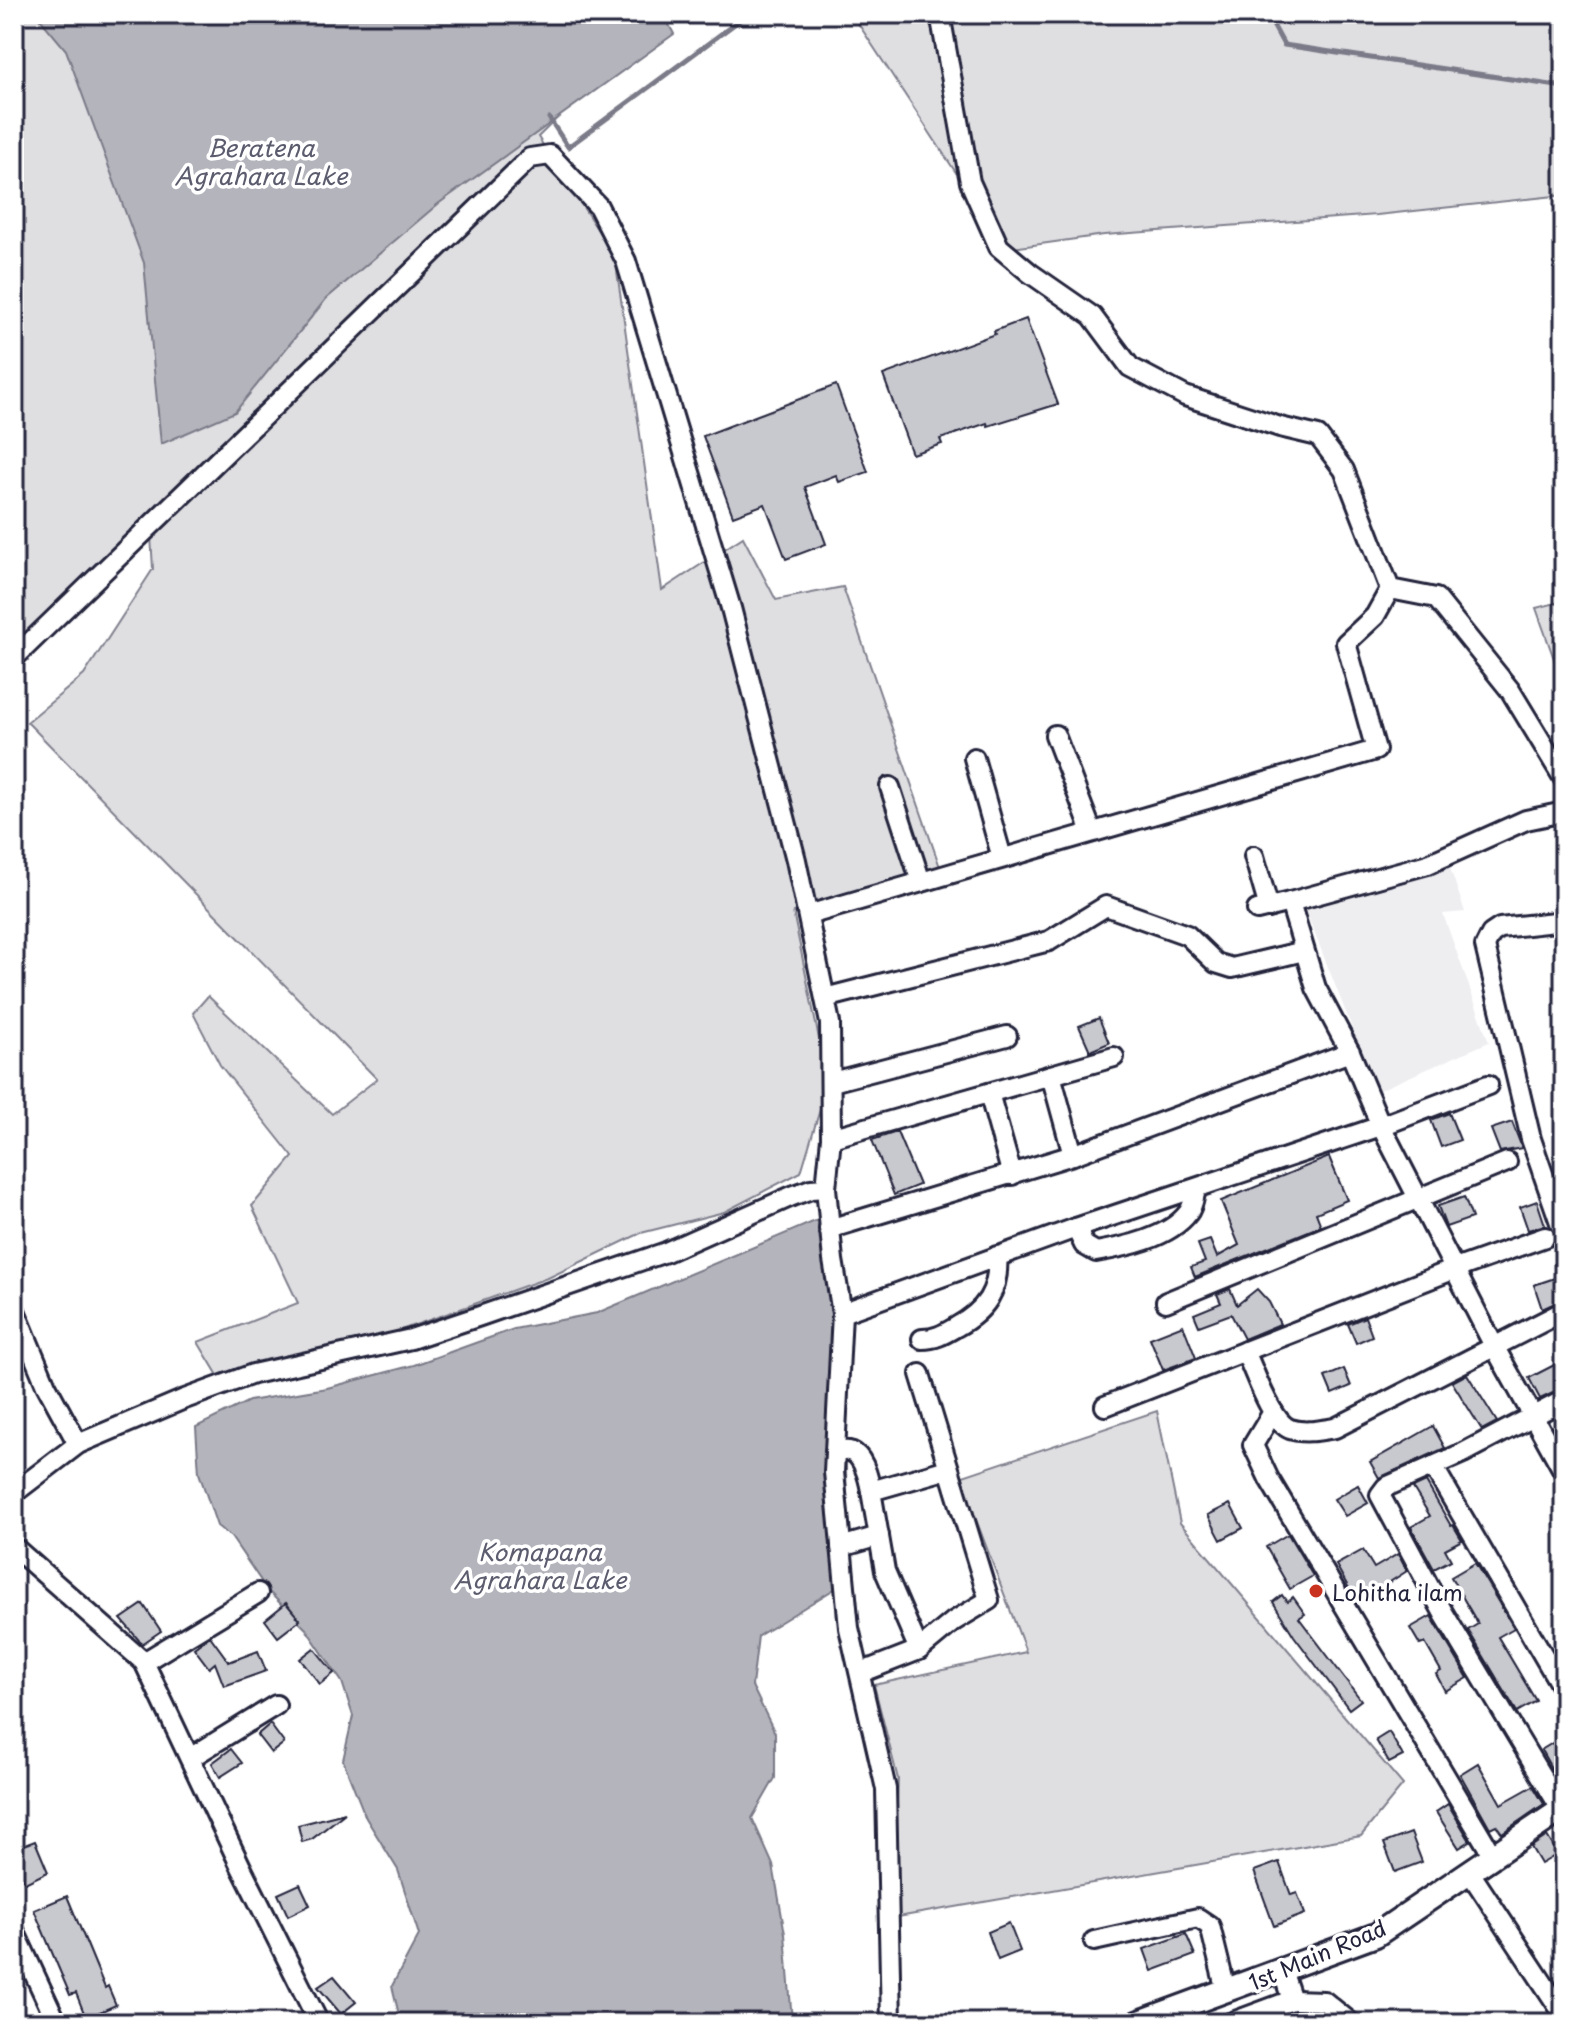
<svg xmlns="http://www.w3.org/2000/svg" width="1578" height="2037" font-family="'Playpen Sans',sans-serif">
<style>
.built{fill:#eeeef1}
.green{fill:#dfdfe2;stroke:#80808e;stroke-width:2}
.water{fill:#b4b4bc;stroke:#7a7a88;stroke-width:2}
.lines{fill:none;stroke-linecap:round;stroke-linejoin:round}
.stream{stroke:#7a7a88;stroke-width:5}
.building{fill:#c8c8cf;stroke:#22223b;stroke-width:2}
.minor-casing{stroke:#22223b;stroke-width:24}
.tertiary-casing{stroke:#22223b;stroke-width:28}
.minor{stroke:#fff;stroke-width:18}
.tertiary{stroke:#fff;stroke-width:22}
.poi-dot{fill:#c8321e;stroke:#fff;stroke-width:3}
.labels{text-anchor:middle;dominant-baseline:central;stroke-width:7;stroke-linejoin:round;paint-order:stroke}
.poi-label{font-size:22px;fill:#22223b;stroke:#fff;text-anchor:start}
.street-label{font-size:22px;fill:#22223b;stroke:#fff}
.water-label{font-size:24px;font-style:italic;fill:#5c5c6f;stroke:#fff}
</style>
<rect width="100%" height="100%" fill="#fff"/>
<filter id="ink" filterUnits="userSpaceOnUse"><feTurbulence type="fractalNoise" baseFrequency=".0125" numOctaves="2"/><feDisplacementMap in="SourceGraphic" scale="16" xChannelSelector="R" yChannelSelector="G"/><feConvolveMatrix kernelMatrix="1 2 1 2 8 2 1 2 1" color-interpolation-filters="sRGB"/></filter>
<g filter="url(#ink)">
<path class="built" d="M 1449,865 L 1465,912 L 1443,914 L 1489,1042 L 1377,1091 L 1305,909 Z"/>
<g class="green">
<path d="M 14,14 L 647,14 L 653,24 L 538,137 L 615,257 L 662,590 L 743,537 L 776,600 L 843,587 L 941,870 L 793,912 L 828,1083 L 801,1172 L 724,1212 L 641,1233 L 550,1277 L 384,1336 L 219,1377 L 198,1342 L 298,1303 L 252,1206 L 293,1157 L 220,1065 L 193,1013 L 208,996 L 332,1114 L 377,1079 L 27,722 L 84,675 L 153,569 L 150,519 L 14,643 Z"/>
<path d="M 852,14 L 1564,14 L 1564,195 L 1377,215 L 1104,235 L 1006,249 Z"/>
<path d="M 1564,601 L 1564,687 L 1536,608 Z"/>
<path d="M 1157,1411 L 1180,1523 L 1403,1785 L 1361,1836 L 892,1918 L 898,1779 L 874,1685 L 1026,1652 L 960,1477 Z"/>
</g>
<g class="water">
<path d="M 36,14 L 663,14 L 674,34 L 438,204 L 326,299 L 235,412 L 161,444 L 144,263 L 66,50 Z"/>
<path d="M 839,1211 L 849,1580 L 758,1636 L 752,1686 L 775,1733 L 775,1778 L 752,1818 L 773,1865 L 785,1934 L 792,2021 L 787,2023 L 401,2023 L 392,1986 L 419,1935 L 398,1870 L 366,1818 L 343,1760 L 353,1716 L 342,1682 L 306,1629 L 268,1591 L 231,1537 L 217,1526 L 199,1473 L 196,1427 L 249,1401 L 327,1388 L 414,1365 L 514,1329 L 597,1313 Z"/>
</g>
<g class="lines">
<g class="stream">
<path d="M 1267,14 L 1284,45 L 1564,87"/>
<path d="M 549,118 L 568,147 L 748,14"/>
</g>
</g>
<g class="building">
<path d="M 1026,319 L 1058,404 L 988,426 L 987,423 L 940,439 L 942,444 L 912,454 L 883,375 L 995,334 L 994,331 Z"/>
<path d="M 836,385 L 868,472 L 839,482 L 836,475 L 805,487 L 826,544 L 786,559 L 765,504 L 733,516 L 703,436 Z"/>
<path d="M 1099,1018 L 1109,1043 L 1090,1051 L 1079,1026 Z"/>
<path d="M 1449,1113 L 1460,1140 L 1441,1147 L 1431,1120 Z"/>
<path d="M 1512,1122 L 1522,1148 L 1500,1152 L 1491,1129 Z"/>
<path d="M 897,1132 L 919,1185 L 894,1195 L 872,1140 Z"/>
<path d="M 1329,1157 L 1347,1200 L 1316,1213 L 1321,1226 L 1195,1277 L 1191,1267 L 1205,1262 L 1198,1244 L 1210,1240 L 1217,1257 L 1239,1245 L 1221,1201 Z"/>
<path d="M 1464,1197 L 1472,1218 L 1446,1227 L 1438,1206 Z"/>
<path d="M 1537,1201 L 1545,1225 L 1528,1230 L 1520,1207 Z"/>
<path d="M 1564,1275 L 1564,1299 L 1542,1309 L 1534,1285 Z"/>
<path d="M 1230,1289 L 1237,1305 L 1257,1289 L 1269,1302 L 1280,1324 L 1244,1339 L 1231,1314 L 1199,1326 L 1194,1314 L 1221,1303 L 1217,1294 Z"/>
<path d="M 1365,1317 L 1372,1336 L 1356,1343 L 1348,1324 Z"/>
<path d="M 1183,1325 L 1196,1358 L 1163,1370 L 1150,1338 Z"/>
<path d="M 1564,1360 L 1564,1388 L 1540,1399 L 1529,1378 Z"/>
<path d="M 1344,1369 L 1351,1386 L 1332,1394 L 1325,1377 Z"/>
<path d="M 1467,1374 L 1497,1422 L 1482,1430 L 1452,1382 Z"/>
<path d="M 1433,1426 L 1445,1448 L 1379,1478 L 1370,1462 Z"/>
<path d="M 1426,1482 L 1451,1526 L 1453,1525 L 1462,1540 L 1445,1549 L 1451,1560 L 1434,1569 L 1411,1527 L 1430,1516 L 1413,1488 Z"/>
<path d="M 1358,1485 L 1368,1503 L 1345,1516 L 1334,1499 Z"/>
<path d="M 1230,1504 L 1243,1528 L 1221,1540 L 1208,1515 Z"/>
<path d="M 1288,1534 L 1313,1576 L 1290,1589 L 1266,1547 Z"/>
<path d="M 1363,1550 L 1374,1568 L 1398,1554 L 1407,1571 L 1357,1603 L 1336,1565 Z"/>
<path d="M 1475,1563 L 1514,1628 L 1498,1637 L 1536,1701 L 1517,1712 L 1468,1630 L 1478,1624 L 1451,1577 Z"/>
<path d="M 1282,1595 L 1287,1602 L 1293,1597 L 1305,1614 L 1299,1618 L 1361,1700 L 1349,1709 L 1294,1636 L 1273,1602 Z"/>
<path d="M 286,1603 L 300,1620 L 278,1637 L 265,1620 Z"/>
<path d="M 143,1604 L 161,1631 L 142,1644 L 121,1619 Z"/>
<path d="M 1431,1616 L 1468,1678 L 1445,1691 L 1436,1674 L 1441,1671 L 1425,1643 L 1420,1645 L 1410,1628 Z"/>
<path d="M 210,1636 L 229,1662 L 258,1651 L 266,1671 L 224,1686 L 215,1663 L 209,1668 L 194,1648 Z"/>
<path d="M 314,1648 L 334,1673 L 320,1684 L 300,1659 Z"/>
<path d="M 270,1724 L 284,1743 L 271,1753 L 257,1735 Z"/>
<path d="M 1389,1732 L 1403,1756 L 1389,1763 L 1376,1740 Z"/>
<path d="M 1564,1736 L 1564,1791 L 1541,1750 Z"/>
<path d="M 231,1749 L 242,1763 L 220,1777 L 212,1763 Z"/>
<path d="M 1478,1763 L 1501,1804 L 1533,1786 L 1544,1804 L 1502,1833 L 1496,1825 L 1490,1828 L 1460,1774 Z"/>
<path d="M 1448,1804 L 1470,1841 L 1459,1848 L 1436,1812 Z"/>
<path d="M 345,1813 L 312,1839 L 302,1842 L 298,1825 Z"/>
<path d="M 1411,1833 L 1422,1862 L 1395,1872 L 1384,1843 Z"/>
<path d="M 1547,1836 L 1558,1854 L 1541,1864 L 1531,1847 Z"/>
<path d="M 35,1841 L 48,1872 L 25,1883 L 18,1868 L 14,1869 L 14,1849 Z"/>
<path d="M 1279,1862 L 1291,1895 L 1297,1893 L 1305,1914 L 1274,1926 L 1254,1871 Z"/>
<path d="M 300,1884 L 310,1905 L 288,1916 L 278,1894 Z"/>
<path d="M 67,1896 L 105,1988 L 108,1986 L 116,2005 L 86,2018 L 76,1993 L 70,1995 L 34,1910 Z"/>
<path d="M 1009,1923 L 1020,1951 L 998,1960 L 988,1932 Z"/>
<path d="M 1186,1934 L 1195,1955 L 1152,1971 L 1144,1949 Z"/>
<path d="M 334,1976 L 356,2002 L 341,2014 L 318,1987 Z"/>
</g>
<g class="lines">
<g class="minor-casing">
<g id="minor">
<path d="M 940,14 L 970,182 L 999,247 L 1030,273 L 1092,316 L 1130,367 L 1185,396 L 1280,427 L 1318,436 L 1344,470 L 1390,589 L 1436,598 L 1510,690 L 1564,779"/>
<path d="M 14,658 L 530,158 L 550,155 L 598,206 L 626,261 L 731,608 L 796,860 L 830,1023 L 831,1138"/>
<path d="M 1055,735 L 1092,832"/>
<path d="M 974,758 L 1002,858"/>
<path d="M 890,787 L 921,882"/>
<path d="M 1254,856 L 1269,908"/>
<path d="M 1290,902 L 1428,864 L 1526,820 L 1564,812"/>
<path d="M 1257,910 L 1290,902 L 1316,988 L 1350,1052 L 1381,1126 L 1494,1346 L 1564,1472"/>
<path d="M 808,915 L 1376,750 L 1346,643 L 1375,616 L 1390,589"/>
<path d="M 1564,921 L 1500,928 L 1491,934 L 1485,946 L 1531,1139 L 1564,1234"/>
<path d="M 825,998 L 1049,941 L 1106,906 L 1187,935 L 1216,963 L 1232,968 L 1304,951"/>
<path d="M 1114,1057 L 831,1138 L 826,1188 L 833,1260 L 842,1313 L 1076,1228 L 1381,1126 L 1488,1085"/>
<path d="M 1051,1075 L 1073,1155"/>
<path d="M 832,1082 L 1007,1036"/>
<path d="M 989,1093 L 1012,1175"/>
<path d="M 1076,1228 L 1084,1245 L 1096,1252 C 1125,1247 1169,1238 1188,1213 C 1193,1207 1194,1197 1196,1189"/>
<path d="M 829,1229 L 1073,1155 L 1350,1052"/>
<path d="M 1166,1302 L 1507,1162"/>
<path d="M 14,1308 L 46,1385 L 78,1444"/>
<path d="M 842,1313 L 834,1472 L 849,1628 L 886,1789 L 891,2023"/>
<path d="M 922,1339 C 936,1339 944,1334 956,1327 C 985,1311 1000,1291 997,1256"/>
<path d="M 1245,1351 C 1254,1370 1271,1422 1290,1429 C 1305,1434 1321,1430 1335,1428 L 1564,1311"/>
<path d="M 1564,1400 L 1463,1453 L 1386,1487 L 1380,1495 L 1444,1614 L 1564,1814"/>
<path d="M 1105,1406 L 1455,1269 L 1545,1237"/>
<path d="M 1273,1412 L 1253,1445 L 1269,1479 L 1493,1856"/>
<path d="M 835,1452 C 840,1452 845,1450 849,1451 C 863,1453 869,1480 871,1491"/>
<path d="M 1433,1466 L 1564,1691"/>
<path d="M 14,1493 L 78,1444 L 182,1400 L 253,1374 L 411,1339 L 480,1316 L 666,1252 L 792,1196 L 811,1189 L 826,1188"/>
<path d="M 14,1547 L 144,1662 L 241,1867 L 319,2023"/>
<path d="M 841,1547 L 879,1536"/>
<path d="M 919,1650 L 885,1571 L 871,1491 L 948,1469"/>
<path d="M 144,1662 L 258,1593"/>
<path d="M 860,1673 L 919,1650 L 954,1621 L 989,1600 L 920,1374"/>
<path d="M 190,1758 L 276,1705"/>
<path d="M 1469,1871 L 1564,2015"/>
<path d="M 14,1930 L 57,2023"/>
<path d="M 1094,1941 L 1198,1918 L 1210,1926 L 1226,1991"/>
<path d="M 1292,2000 L 1324,2001 L 1351,2023"/>
<path d="M 1230,2023 L 1292,2000 L 1282,1970"/>
</g>
</g>
<g class="tertiary-casing">
<path id="tertiary" d="M 1137,2023 L 1376,1935 L 1564,1808"/>
</g>
<use href="#minor" class="minor"/>
<use href="#tertiary" class="tertiary"/>
</g>
</g>
<circle class="poi-dot" cx="1316" cy="1591" r="8"/>
<g class="labels">
<g class="poi-label">
<text x="1332" y="1591">Lohitha ilam</text>
</g>
<g class="street-label">
<text transform="translate(1317 1954) rotate(-23)">1st Main Road</text>
</g>
<g class="water-label">
<text x="261" y="147">Beratena<tspan x="261" dy="28">Agrahara Lake</tspan></text>
<text x="540" y="1551">Komapana<tspan x="540" dy="28">Agrahara Lake</tspan></text>
</g>
</g>
<rect width="1578" height="2037" fill="none" stroke="#fff" stroke-width="48"/>
<rect x="24" y="24" width="1530" height="1989" fill="none" stroke="#22223b" stroke-width="3" filter="url(#ink)"/>
</svg>
